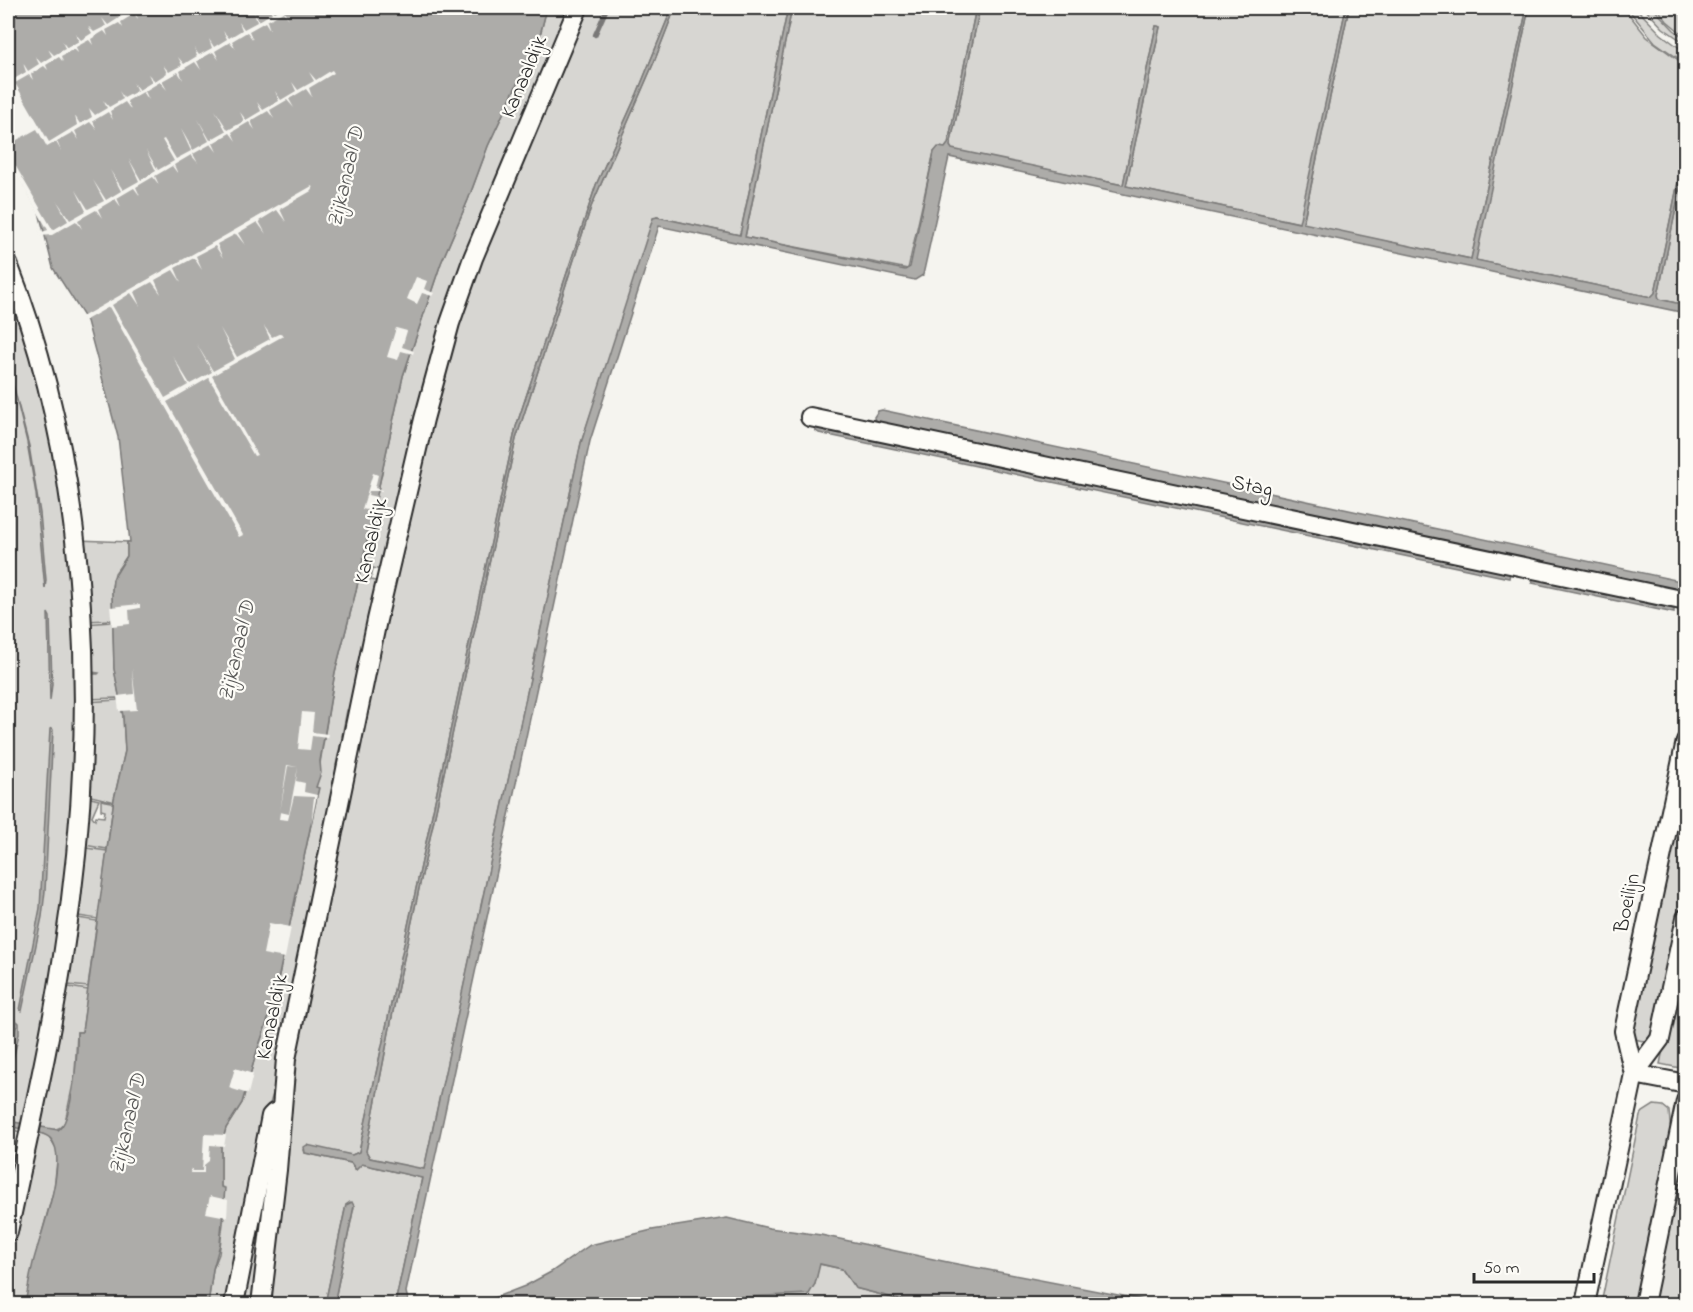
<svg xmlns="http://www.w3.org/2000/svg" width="1693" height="1312" font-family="'Indie Flower',sans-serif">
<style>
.green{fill:#d7d6d2;stroke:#81807e;stroke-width:1.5}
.water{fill:#adaca9;stroke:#797877;stroke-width:1.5}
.pier{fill:#f5f4ef;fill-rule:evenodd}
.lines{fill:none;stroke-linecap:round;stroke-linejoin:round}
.stream{stroke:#797877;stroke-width:4.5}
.minor-casing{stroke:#2b2b2b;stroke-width:22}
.minor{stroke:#fdfcf7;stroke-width:18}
.labels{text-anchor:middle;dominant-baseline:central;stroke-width:4.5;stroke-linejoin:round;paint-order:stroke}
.street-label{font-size:21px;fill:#2b2b2b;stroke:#fdfcf7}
.water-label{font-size:22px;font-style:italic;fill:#585857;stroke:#fdfcf7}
</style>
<rect width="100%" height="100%" fill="#f5f4ef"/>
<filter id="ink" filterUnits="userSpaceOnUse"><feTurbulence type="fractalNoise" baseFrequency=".0167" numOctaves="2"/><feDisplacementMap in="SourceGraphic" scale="12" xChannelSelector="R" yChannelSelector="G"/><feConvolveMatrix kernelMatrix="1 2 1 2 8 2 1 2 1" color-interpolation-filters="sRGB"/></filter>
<g filter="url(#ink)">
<g class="green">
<path d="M 547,8 L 570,8 L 505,156 L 510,159 L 418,405 L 415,417 L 420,419 L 413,424 L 406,456 L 411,457 L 385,571 L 373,568 L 371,580 L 383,583 L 354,711 L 347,710 L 342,736 L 349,738 L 348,743 L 341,742 L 336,765 L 338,766 L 282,1062 L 268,1111 L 230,1304 L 208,1304 L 213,1269 L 219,1254 L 225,1209 L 221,1188 L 221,1146 L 226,1128 L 242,1103 L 256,1054 L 272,1008 L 317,796 L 318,789 L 316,788 L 335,672 L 356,591 L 403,376 L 441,263 L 468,200 L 488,146 L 540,35 Z"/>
<path d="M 582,8 L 672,8 L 637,94 L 596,185 L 516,427 L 359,1152 L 352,1155 L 304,1150 L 305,1153 L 351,1163 L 355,1170 L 362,1164 L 422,1178 L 395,1304 L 334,1304 L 354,1206 L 350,1202 L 346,1205 L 325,1304 L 265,1304 L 287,1083 L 366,697 L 456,318 Z"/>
<path d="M 675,8 L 788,8 L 741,230 L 739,235 L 657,217 L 581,443 L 424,1170 L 370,1158 L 366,1151 L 398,986 L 516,439 L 591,207 L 654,62 Z"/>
<path d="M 792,8 L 976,8 L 948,144 L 945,148 L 940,147 L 934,152 L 908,269 L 745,237 Z"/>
<path d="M 980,8 L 1346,8 L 1300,223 L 1126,186 L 1160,27 L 1156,26 L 1123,185 L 952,150 L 950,146 Z"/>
<path d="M 1349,8 L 1527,8 L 1471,259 L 1303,224 Z"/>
<path d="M 1529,8 L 1624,8 L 1647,37 L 1685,65 L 1685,149 L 1655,293 L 1651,297 L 1475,260 Z"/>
<path d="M 1627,8 L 1636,8 L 1661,34 L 1685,52 L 1685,63 L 1655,42 Z"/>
<path d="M 1644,8 L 1653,8 L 1674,30 L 1685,38 L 1685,43 L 1663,28 Z"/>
<path d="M 1657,8 L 1685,8 L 1685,36 L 1667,21 Z"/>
<path d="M 1685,165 L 1685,305 L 1659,299 L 1658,295 Z"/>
<path d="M 8,273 L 52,425 L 77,627 L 72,849 L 25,1133 L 8,1129 Z"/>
<path d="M 78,540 L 130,542 L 127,542 L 127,556 L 115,573 L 112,586 L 114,668 L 123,716 L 125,751 L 114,799 L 107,849 L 79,844 L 86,843 L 87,797 L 99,800 L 92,816 L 95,820 L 96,816 L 104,817 L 105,811 L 101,810 L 101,800 L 112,802 L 112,801 L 87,795 L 85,761 L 91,761 L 92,749 L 86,702 L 117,700 L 117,698 L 86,699 L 92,674 L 98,674 L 99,673 L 92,672 L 84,624 L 111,622 L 111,620 L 84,621 L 89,588 L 87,561 L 79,554 Z"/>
<path d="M 1685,762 L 1685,896 L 1656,1036 C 1648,1042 1645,1042 1635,1039 L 1629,1027 Z"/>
<path d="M 79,847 L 107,851 L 98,919 L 72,915 L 74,899 L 81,899 L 82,889 L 75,888 Z"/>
<path d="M 72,917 L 97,921 L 88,987 L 68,985 L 70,973 L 64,972 L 69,939 L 75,939 L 77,928 L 71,927 Z"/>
<path d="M 1685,943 L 1685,1069 L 1660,1064 Z"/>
<path d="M 62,986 L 88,990 L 82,1032 L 77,1032 L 75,1074 L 65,1122 C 58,1134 46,1129 34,1126 L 58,1007 L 64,1008 L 66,996 L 60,995 Z"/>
<path d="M 1654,1105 L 1663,1106 L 1669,1111 L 1671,1133 L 1635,1304 L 1601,1304 L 1640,1116 L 1643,1112 Z"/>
<path d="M 33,1131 L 48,1135 L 58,1151 L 54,1189 L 35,1258 L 25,1304 L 8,1304 L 8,1248 Z"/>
<path d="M 1685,1140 L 1685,1277 L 1680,1304 L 1652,1304 Z"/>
<path d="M 273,1165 L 257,1304 L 238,1304 L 260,1189 Z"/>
<path d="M 819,1264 L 842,1269 L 855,1288 L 917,1304 L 633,1304 L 815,1284 Z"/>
</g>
<g class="water">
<path d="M 8,8 L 547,8 L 540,35 L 488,146 L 468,200 L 441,263 L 403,376 L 356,591 L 335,672 L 320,761 L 321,773 L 316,787 L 319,788 L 317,796 L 272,1008 L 256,1054 L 242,1103 L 226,1128 L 221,1146 L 221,1187 L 225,1188 L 220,1244 L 213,1269 L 208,1304 L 25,1304 C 28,1289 30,1274 34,1259 C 41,1233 69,1159 51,1139 C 45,1131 18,1129 8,1126 L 8,1121 L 58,1130 C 73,1122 78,1050 77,1032 L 82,1032 L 114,799 L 125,751 L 123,716 L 114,669 L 112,591 L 113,579 L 127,556 L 127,542 L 130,542 L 118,437 L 87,321 L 53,268 L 39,212 L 8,157 Z"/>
<path d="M 672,8 L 675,8 L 654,62 L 591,207 L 516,439 L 398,986 L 366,1151 L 370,1158 L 424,1169 L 581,443 L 653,218 L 657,217 L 740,235 L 788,8 L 792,8 L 745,237 L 905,270 L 910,267 L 934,152 L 938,147 L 945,148 L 948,144 L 976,8 L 980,8 L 950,146 L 952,149 L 1123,185 L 1156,26 L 1158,26 L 1160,27 L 1126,186 L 1299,223 L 1346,8 L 1349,8 L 1303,223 L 1471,259 L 1527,8 L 1529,8 L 1476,260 L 1651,297 L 1655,293 L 1685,149 L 1685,165 L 1658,295 L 1659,299 L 1685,305 L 1685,313 L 949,157 L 923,275 L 915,280 L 659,226 L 590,441 L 406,1292 L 409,1304 L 395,1304 L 422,1178 L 362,1164 L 356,1170 L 351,1163 L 305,1153 L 304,1147 L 307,1145 L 352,1155 L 359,1152 L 516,427 L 596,185 L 637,94 Z"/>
<path d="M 8,365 L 29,446 L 40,513 L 46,580 L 45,589 L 36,494 L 27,442 Z"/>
<path d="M 882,410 L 1685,582 L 1685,594 L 875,425 L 874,417 L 878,411 Z"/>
<path d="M 815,427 L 1510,573 L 1509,578 L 819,433 L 815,430 Z"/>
<path d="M 1533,578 L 1674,609 L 1674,613 L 1532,583 Z"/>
<path d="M 48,613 L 50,617 L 52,684 L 50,701 Z"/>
<path d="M 52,728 L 53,730 L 45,891 L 42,917 L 22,1011 L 20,1010 L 40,908 L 50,729 Z"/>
<path d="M 17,1021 L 19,1023 L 19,1034 L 8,1080 L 8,1066 Z"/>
<path d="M 352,1202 L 354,1206 L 334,1304 L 325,1304 L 346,1205 Z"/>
<path d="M 727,1218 L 769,1228 L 821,1235 L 952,1263 L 1165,1304 L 917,1304 L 855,1288 L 842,1269 L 820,1264 L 815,1284 L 809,1294 L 659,1301 L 633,1304 L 478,1304 L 525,1286 L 551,1272 L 590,1245 L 652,1230 Z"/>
</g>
<g class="pier">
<path d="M 131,8 L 134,9 L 145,8 L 136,13 L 138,19 L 134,14 L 121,22 L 123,28 L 119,23 L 106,30 L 108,36 L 104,31 L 91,39 L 93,45 L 89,40 L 76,47 L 78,53 L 74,49 L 61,56 L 63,62 L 59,57 L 46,65 L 48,70 L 44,66 L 31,74 L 33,80 L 29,75 L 15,83 L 49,142 L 77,125 L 75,116 L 80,124 L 92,117 L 89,108 L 95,115 L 107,108 L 103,100 L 109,107 L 123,99 L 119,91 L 124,98 L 137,91 L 133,83 L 139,90 L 152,82 L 148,74 L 155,81 L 167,73 L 163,65 L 169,72 L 182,65 L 178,57 L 184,64 L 197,56 L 194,48 L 199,55 L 212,48 L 209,39 L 214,47 L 227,39 L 223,31 L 229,38 L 242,30 L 239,22 L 244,29 L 257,22 L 254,13 L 259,21 L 272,13 L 269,8 L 274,12 L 282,8 L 290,8 L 284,11 L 289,19 L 283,12 L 267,21 L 270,30 L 265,22 L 249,31 L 253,40 L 247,32 L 232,41 L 236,49 L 230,42 L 215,51 L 219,60 L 213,52 L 197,61 L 201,70 L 195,62 L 180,71 L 183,80 L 178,72 L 162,81 L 167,90 L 160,82 L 145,91 L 149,100 L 143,92 L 127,101 L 131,110 L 125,102 L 110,111 L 113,120 L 108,112 L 93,121 L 97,130 L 90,122 L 75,131 L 79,140 L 73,132 L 57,141 L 61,151 L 56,142 L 47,147 L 37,129 L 8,145 L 8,69 L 14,79 L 26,72 L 23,63 L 28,71 L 39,64 L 35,56 L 41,63 L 52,56 L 48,49 L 54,55 L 65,49 L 62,41 L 67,48 L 79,41 L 75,33 L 81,40 L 92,33 L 88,26 L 94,32 L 106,26 L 102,18 L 108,25 L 119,18 L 115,11 L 120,17 L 132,11 Z"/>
<path d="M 332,70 L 334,73 L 309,88 L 312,97 L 306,89 L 289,99 L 294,108 L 287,100 L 270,110 L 274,119 L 268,111 L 251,121 L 255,130 L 249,122 L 232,132 L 236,141 L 230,133 L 213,143 L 217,152 L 211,144 L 193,154 L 198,163 L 191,155 L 174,165 L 178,174 L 172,166 L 155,176 L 159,185 L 153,177 L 136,187 L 140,196 L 134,188 L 117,198 L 121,207 L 115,199 L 98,209 L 102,218 L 96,210 L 78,220 L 82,229 L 76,221 L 52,235 L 41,236 L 39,229 L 42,232 L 48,230 L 8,160 L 8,153 L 53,230 L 68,221 L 57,201 L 70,220 L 86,211 L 76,190 L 88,209 L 104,201 L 93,180 L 106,200 L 121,191 L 110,170 L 123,190 L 139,181 L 129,159 L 141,180 L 156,171 L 146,150 L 158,170 L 174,161 L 162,140 L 164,139 L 176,159 L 191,151 L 181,129 L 193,150 L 209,141 L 198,119 L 210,140 L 226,131 L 215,110 L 228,130 L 244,121 L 240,112 L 246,120 L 261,111 L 257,102 L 263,110 L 279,101 L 275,91 L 281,100 L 296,91 L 292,82 L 298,90 L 314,81 L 309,72 L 316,80 Z"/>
<path d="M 312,186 L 313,190 L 280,209 L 286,222 L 277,210 L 259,221 L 266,234 L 257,222 L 238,233 L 245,245 L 236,234 L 217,244 L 223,258 L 215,246 L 196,256 L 202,270 L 194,258 L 175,268 L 181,282 L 173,270 L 155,280 L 161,294 L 152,282 L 134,292 L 140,306 L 131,293 L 112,305 L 165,398 L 188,385 L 172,355 L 190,384 L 212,372 L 196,343 L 213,371 L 235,359 L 220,328 L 237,357 L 270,339 L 264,326 L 272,337 L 281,333 L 283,336 L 212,376 L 257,455 L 254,456 L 209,378 L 167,402 L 243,535 L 239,537 L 109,307 L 84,321 L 82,317 Z"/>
<path d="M 416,277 L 427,281 L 424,289 L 434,293 L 432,296 L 422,293 L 417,304 L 407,299 Z"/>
<path d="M 396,328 L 407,331 L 402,347 L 414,351 L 413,354 L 401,351 L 398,360 L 387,357 Z"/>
<path d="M 373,473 L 378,475 L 375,488 L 382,490 L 382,491 L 369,491 L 368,495 L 377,497 L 374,508 L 377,509 L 376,512 L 362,509 Z"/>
<path d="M 140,604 L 140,608 L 129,610 L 130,624 L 112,626 L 110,607 Z"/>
<path d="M 132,668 L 137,710 L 119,711 L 117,696 L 134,694 Z"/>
<path d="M 302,712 L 314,713 L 312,732 L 328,734 L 327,738 L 312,736 L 310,750 L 298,749 Z"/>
<path d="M 287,765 L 298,767 L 296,781 L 305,783 L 304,792 L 317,795 L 311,825 L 314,797 L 294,796 L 288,820 L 279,819 ZM 288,766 L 298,767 L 289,814 L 280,812 Z"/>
<path d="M 269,923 L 291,927 L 285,958 L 263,954 Z"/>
<path d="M 235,1068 L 253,1074 L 248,1094 L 229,1088 Z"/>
<path d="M 204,1134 L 226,1135 L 224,1146 L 210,1145 L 209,1161 L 204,1165 L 204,1173 L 190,1173 L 191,1168 L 193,1171 L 202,1171 Z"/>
<path d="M 210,1196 L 228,1200 L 227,1217 L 206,1213 Z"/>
</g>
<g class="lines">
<path class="stream" d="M 595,35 L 607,8"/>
<g class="minor-casing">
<g id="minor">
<path d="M 8,264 C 93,479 99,729 63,956 C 49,1049 27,1140 8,1232"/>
<path d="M 810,417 L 1686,601"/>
<path d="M 1634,1074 L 1624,1031 L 1686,741"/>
<path d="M 1634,1074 L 1686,1084"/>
<path d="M 234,1304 L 271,1116 L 274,1113"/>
<path d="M 261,1304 L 277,1170 L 286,1059 L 377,620 L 424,419 L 450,323 L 473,258 L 578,8"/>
<path d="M 1585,1304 L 1634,1074 L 1660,1039 L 1686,918"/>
<path d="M 1644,1304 L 1686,1101"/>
</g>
</g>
<use href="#minor" class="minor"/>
</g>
</g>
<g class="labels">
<g class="street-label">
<text transform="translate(525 77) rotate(-67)">Kanaaldijk</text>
<text transform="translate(1252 487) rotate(12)">Stag</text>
<text transform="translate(372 541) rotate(-77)">Kanaaldijk</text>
<text transform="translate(1628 903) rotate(-78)">Boeilijn</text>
<text transform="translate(273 1017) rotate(-78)">Kanaaldijk</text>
</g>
<g class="water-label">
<text transform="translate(347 177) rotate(-77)">Zijkanaal D</text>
<text transform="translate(238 651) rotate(-77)">Zijkanaal D</text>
<text transform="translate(129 1124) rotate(-77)">Zijkanaal D</text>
</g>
</g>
<rect width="1693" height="1312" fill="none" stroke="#fdfcf7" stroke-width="30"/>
<rect x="15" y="15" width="1663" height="1282" fill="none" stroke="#2b2b2b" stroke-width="2" filter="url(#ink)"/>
<path d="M1474 1273v9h120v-9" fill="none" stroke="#2b2b2b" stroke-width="3"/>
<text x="1483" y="1273" font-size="18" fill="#2b2b2b" stroke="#fdfcf7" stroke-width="4.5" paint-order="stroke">50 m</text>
</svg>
